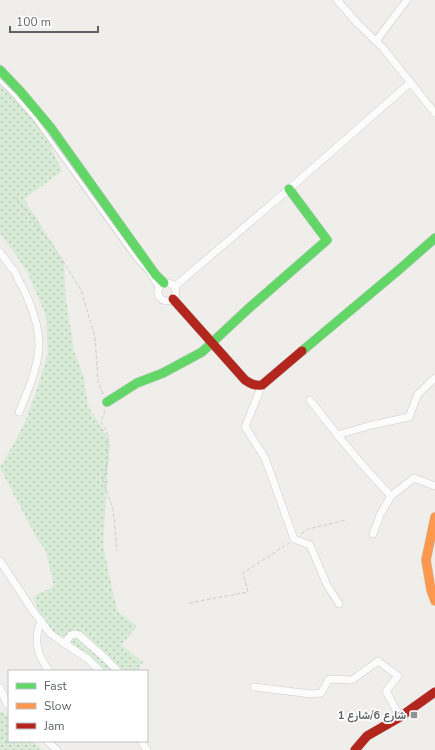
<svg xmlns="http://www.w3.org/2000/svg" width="435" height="750" font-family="'Nunito Sans',Vazirmatn,sans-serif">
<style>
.grass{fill:url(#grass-dots)}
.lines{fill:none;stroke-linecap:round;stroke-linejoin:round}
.lane-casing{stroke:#cbcccc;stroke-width:5}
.street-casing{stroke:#cbcccc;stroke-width:8}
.fast-casing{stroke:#cacacb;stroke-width:10}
.slow-casing{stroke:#cacacb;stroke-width:10}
.jam-casing{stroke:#cacacb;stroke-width:10}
.path{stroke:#cacfcc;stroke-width:1;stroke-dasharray:4 2;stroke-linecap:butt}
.lane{stroke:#fdfcfc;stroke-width:3.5}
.street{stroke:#fdfcfc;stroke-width:7}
.fast{stroke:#63d668;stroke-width:9}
.slow{stroke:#ff974d;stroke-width:9}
.jam{stroke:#b3261e;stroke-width:9}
.poi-dot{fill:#919496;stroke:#fff;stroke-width:1.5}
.labels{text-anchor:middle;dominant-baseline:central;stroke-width:3.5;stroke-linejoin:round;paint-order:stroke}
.poi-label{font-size:11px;font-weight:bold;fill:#5f6368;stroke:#fff;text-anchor:end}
</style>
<defs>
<pattern id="grass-dots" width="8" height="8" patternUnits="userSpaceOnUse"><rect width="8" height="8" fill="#d8ebd6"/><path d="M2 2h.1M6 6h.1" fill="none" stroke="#b2c2b1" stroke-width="1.8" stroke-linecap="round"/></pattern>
</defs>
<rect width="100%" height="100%" fill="#efeeea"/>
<g class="grass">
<path d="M 0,85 L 36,116 L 62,171 L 24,199 L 64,262 L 66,299 L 74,351 L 84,378 L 88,406 L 110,441 L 103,544 L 112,589 L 118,612 L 137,626 L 121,645 L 143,662 L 137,671 L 98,671 L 86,661 L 47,633 L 33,597 L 54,586 L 46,551 L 37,539 L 0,468 L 23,427 L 37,389 L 48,353 L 46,316 L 27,271 L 0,233 Z"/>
<path d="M 0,712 L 4,713 L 9,718 L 9,741 L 33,741 L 42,750 L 0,750 Z"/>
</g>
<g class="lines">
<g class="lane-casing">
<path id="lane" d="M 0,81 L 15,96 L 35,119 L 136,259 L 150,274"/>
</g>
<g class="street-casing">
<g id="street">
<path d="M 337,0 L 357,23 L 383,48 L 435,113"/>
<path d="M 376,41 L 407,0"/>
<path d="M 0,252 C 5,259 10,266 15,272 C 17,277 19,282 22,286 C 31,304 39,324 39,345 C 38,368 28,391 19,412"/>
<path d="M 151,274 L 159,287"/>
<circle cx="167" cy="292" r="9"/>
<path d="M 174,287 L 289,189 L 410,83"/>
<path d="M 262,385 L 245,427 L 265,458 L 294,539 L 310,545 L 327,585 L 339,604"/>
<path d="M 310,400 C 336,434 362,466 391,496"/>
<path d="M 337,435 L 372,425 L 409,417 L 418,394 L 435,378"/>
<path d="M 373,534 L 380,515 L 391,496 L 414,478 L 435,486"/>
<path d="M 0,561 L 33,611 L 50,633 L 58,639 L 88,659 L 100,671"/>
<path d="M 41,621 C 33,640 37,655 49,671"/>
<path d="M 64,644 L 71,635 L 76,634 L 79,635 L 104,657 L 118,671"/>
<path d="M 254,687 L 311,694 L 321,693 L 329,679 L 352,680 L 378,661 L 398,676 L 386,691 L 400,717"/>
<path d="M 0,688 L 7,704 L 9,706"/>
<path d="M 47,741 L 57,750"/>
<path d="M 141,741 L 147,750"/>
</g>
</g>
<g class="fast-casing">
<g id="fast">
<path d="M 0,70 L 20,91 L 51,128 L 155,274 L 164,283"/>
<path d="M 302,351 L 401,268 L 435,238"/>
<path d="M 107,402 L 137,383 L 163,373 L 202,352 L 248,309 L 327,240 L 289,189"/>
</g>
</g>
<g class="slow-casing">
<path id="slow" d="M 435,517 L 426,560 L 431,590 L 435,601"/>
</g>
<g class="jam-casing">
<g id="jam">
<path d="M 173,299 L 245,380 C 251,384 255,386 262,385 L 302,351"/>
<path d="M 355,750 L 367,736 L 400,717 L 435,692"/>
</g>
</g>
<g class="path">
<path d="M 16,198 L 57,252 L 81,290 L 95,337 L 98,381 L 104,396"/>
<path d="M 105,410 L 101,422 L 108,435 L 107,463 L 103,481 L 113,509 L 117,551"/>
<path d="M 301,534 L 309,529 L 346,520"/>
<path d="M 189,603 L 248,592 L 243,573 L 289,543"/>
</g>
<use href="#lane" class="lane"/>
<use href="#street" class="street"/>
<use href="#fast" class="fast"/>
<use href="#slow" class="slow"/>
<use href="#jam" class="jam"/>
</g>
<rect class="poi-dot" x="410" y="711" width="8" height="8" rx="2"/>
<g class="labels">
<g class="poi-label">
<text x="406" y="715">شارع 6/شارع 1</text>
</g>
</g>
<rect x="8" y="670" width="140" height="72" fill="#ffffff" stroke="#bfc1c3"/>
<rect x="16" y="683" width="20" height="6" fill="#63d668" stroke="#bfc1c3"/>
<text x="44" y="690" font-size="12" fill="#5f6368">Fast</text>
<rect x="16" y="703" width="20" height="6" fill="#ff974d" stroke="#bfc1c3"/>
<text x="44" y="710" font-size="12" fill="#5f6368">Slow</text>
<rect x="16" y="723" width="20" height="6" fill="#b3261e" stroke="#bfc1c3"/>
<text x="44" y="730" font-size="12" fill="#5f6368">Jam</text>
<path d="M10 26v6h88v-6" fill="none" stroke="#5f6368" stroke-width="2"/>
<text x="16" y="26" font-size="12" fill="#5f6368" stroke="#ffffff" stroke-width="3" paint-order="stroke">100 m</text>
</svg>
